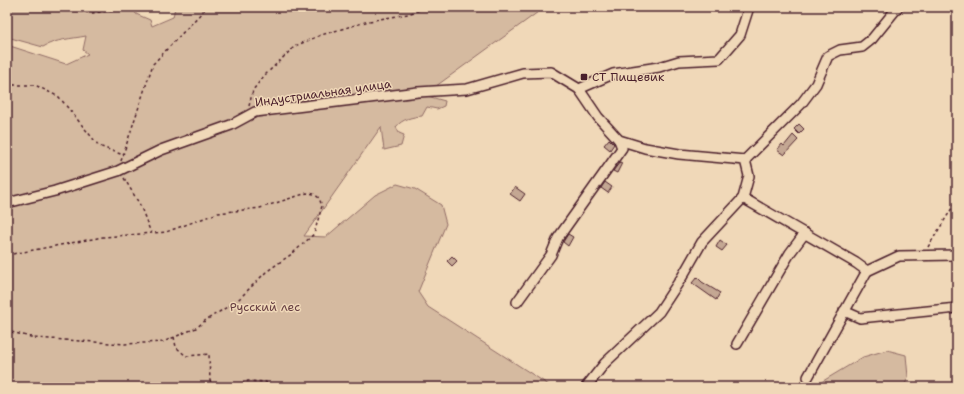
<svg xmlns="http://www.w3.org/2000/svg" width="964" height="394" font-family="'Shantell Sans',sans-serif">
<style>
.green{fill:#d5baa0;stroke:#906c66}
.building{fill:#c4a793;stroke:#4a1f2b}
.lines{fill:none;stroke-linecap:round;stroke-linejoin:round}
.minor-casing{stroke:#4a1f2b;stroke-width:12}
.path{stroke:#4a1f2b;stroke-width:1.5;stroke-dasharray:3 3;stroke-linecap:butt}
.minor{stroke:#f0d8b8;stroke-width:9}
.poi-dot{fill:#4a1f2b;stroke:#f0d8b8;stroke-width:1.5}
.labels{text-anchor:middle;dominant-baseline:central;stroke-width:3;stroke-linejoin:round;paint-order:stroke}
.poi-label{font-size:12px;fill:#4a1f2b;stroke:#f0d8b8;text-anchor:start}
.street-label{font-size:12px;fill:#4a1f2b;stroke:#f0d8b8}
.park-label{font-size:12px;fill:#663e42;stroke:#f0d8b8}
</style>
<rect width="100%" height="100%" fill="#f0d8b8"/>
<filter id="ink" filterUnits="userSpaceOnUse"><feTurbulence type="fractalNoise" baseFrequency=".025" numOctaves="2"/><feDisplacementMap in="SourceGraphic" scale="8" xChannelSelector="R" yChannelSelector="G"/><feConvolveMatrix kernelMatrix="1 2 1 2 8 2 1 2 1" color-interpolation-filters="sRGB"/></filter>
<g filter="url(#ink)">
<g class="green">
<path d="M 7,7 L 134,7 L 136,14 L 150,20 L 152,26 L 173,17 L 175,7 L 545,7 L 421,97 L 427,96 L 445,101 L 444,106 L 437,109 L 427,107 L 422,116 C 412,117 402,119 396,127 L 399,133 L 404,135 L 401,146 L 384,150 L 381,127 L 304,236 L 326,237 L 375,195 L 397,184 L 415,189 L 441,205 L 446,224 L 418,292 L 428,307 L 552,387 L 7,387 L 7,45 L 66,64 L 88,54 L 83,50 L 86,36 C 71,39 56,39 43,47 L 7,37 Z"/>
<path d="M 887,350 L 906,355 L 908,377 L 904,387 L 813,387 L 863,357 Z"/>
</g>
<g class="building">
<path d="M 799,124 L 804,129 L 799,134 L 794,129 Z"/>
<path d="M 793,135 L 798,140 L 784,155 L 777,150 L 782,144 L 784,146 Z"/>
<path d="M 609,139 L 614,144 L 610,150 L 604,145 Z"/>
<path d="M 620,162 L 622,163 L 617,173 L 613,171 Z"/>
<path d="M 605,182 L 612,187 L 608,193 L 601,188 Z"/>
<path d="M 515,187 L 525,194 L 520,201 L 510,194 Z"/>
<path d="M 568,234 L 573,237 L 568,246 L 563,242 Z"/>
<path d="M 720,240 L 727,245 L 722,251 L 716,247 Z"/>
<path d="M 452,256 L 457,261 L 452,266 L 447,261 Z"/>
<path d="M 697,277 L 702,282 L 720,293 L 716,300 L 692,283 Z"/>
</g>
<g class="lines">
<g class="minor-casing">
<g id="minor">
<path d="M 579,89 L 613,74 L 659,67 L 679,61 L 719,59 L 740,35 L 749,7"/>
<path d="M 745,160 L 801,104 L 816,84 L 828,56 L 840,50 L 862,47 L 872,39 L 898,7"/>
<path d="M 7,203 L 55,191 L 118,171 L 161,150 L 231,125 L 255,112 L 418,92 L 467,89 L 523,73 L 551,72 L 579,89 L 598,117 L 619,140 L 645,148 L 679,154 L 745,160 L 749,176 L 743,198 L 856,263 L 867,271 L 899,256 L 957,255"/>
<path d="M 517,302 L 551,255 L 558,238 L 622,148 L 619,140"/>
<path d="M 844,311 L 860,318 L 957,308"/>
<path d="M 737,344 L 790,253 L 805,233"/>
<path d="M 808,377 L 867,271"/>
<path d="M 586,387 L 605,363 L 659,312 L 682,277 L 702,242 L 743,198"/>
</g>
</g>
<g class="path">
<path d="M 44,7 L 92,13 L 124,9 L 128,7"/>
<path d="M 7,85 L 35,85 L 59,97 L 99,146 L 123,155"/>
<path d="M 249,106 L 253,90 L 264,76 L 295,46 L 321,35 L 369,21 L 408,14 L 428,7"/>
<path d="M 121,161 L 153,64 L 207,7"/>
<path d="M 124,178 L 140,205 L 151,233"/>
<path d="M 928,247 L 957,200"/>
<path d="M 7,255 L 103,237 L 166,232 L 218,213 L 260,208 L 307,193 L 314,194 L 319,198 L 322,206 L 314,234 L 293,253 L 266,272 L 237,301 L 206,320 L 196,328 L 184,333 L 163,342 L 125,344 L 35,338 L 7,331"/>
<path d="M 174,337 L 176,347 L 186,356 L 209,354 L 210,381 L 216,387"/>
<path d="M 236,387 L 248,381 L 266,382 L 268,387"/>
</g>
<use href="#minor" class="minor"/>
</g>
</g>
<rect class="poi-dot" x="580" y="73" width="8" height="8" rx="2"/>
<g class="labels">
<g class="poi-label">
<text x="592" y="77">СТ Пищевик</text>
</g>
<g class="street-label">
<text transform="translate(323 93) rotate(-8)">Индустриальная улица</text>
</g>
<g class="park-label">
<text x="265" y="307">Русский лес</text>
</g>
</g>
<rect width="964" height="394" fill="none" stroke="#f0d8b8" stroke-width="24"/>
<rect x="12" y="12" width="940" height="370" fill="none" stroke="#4a1f2b" stroke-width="1.5" filter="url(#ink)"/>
</svg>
